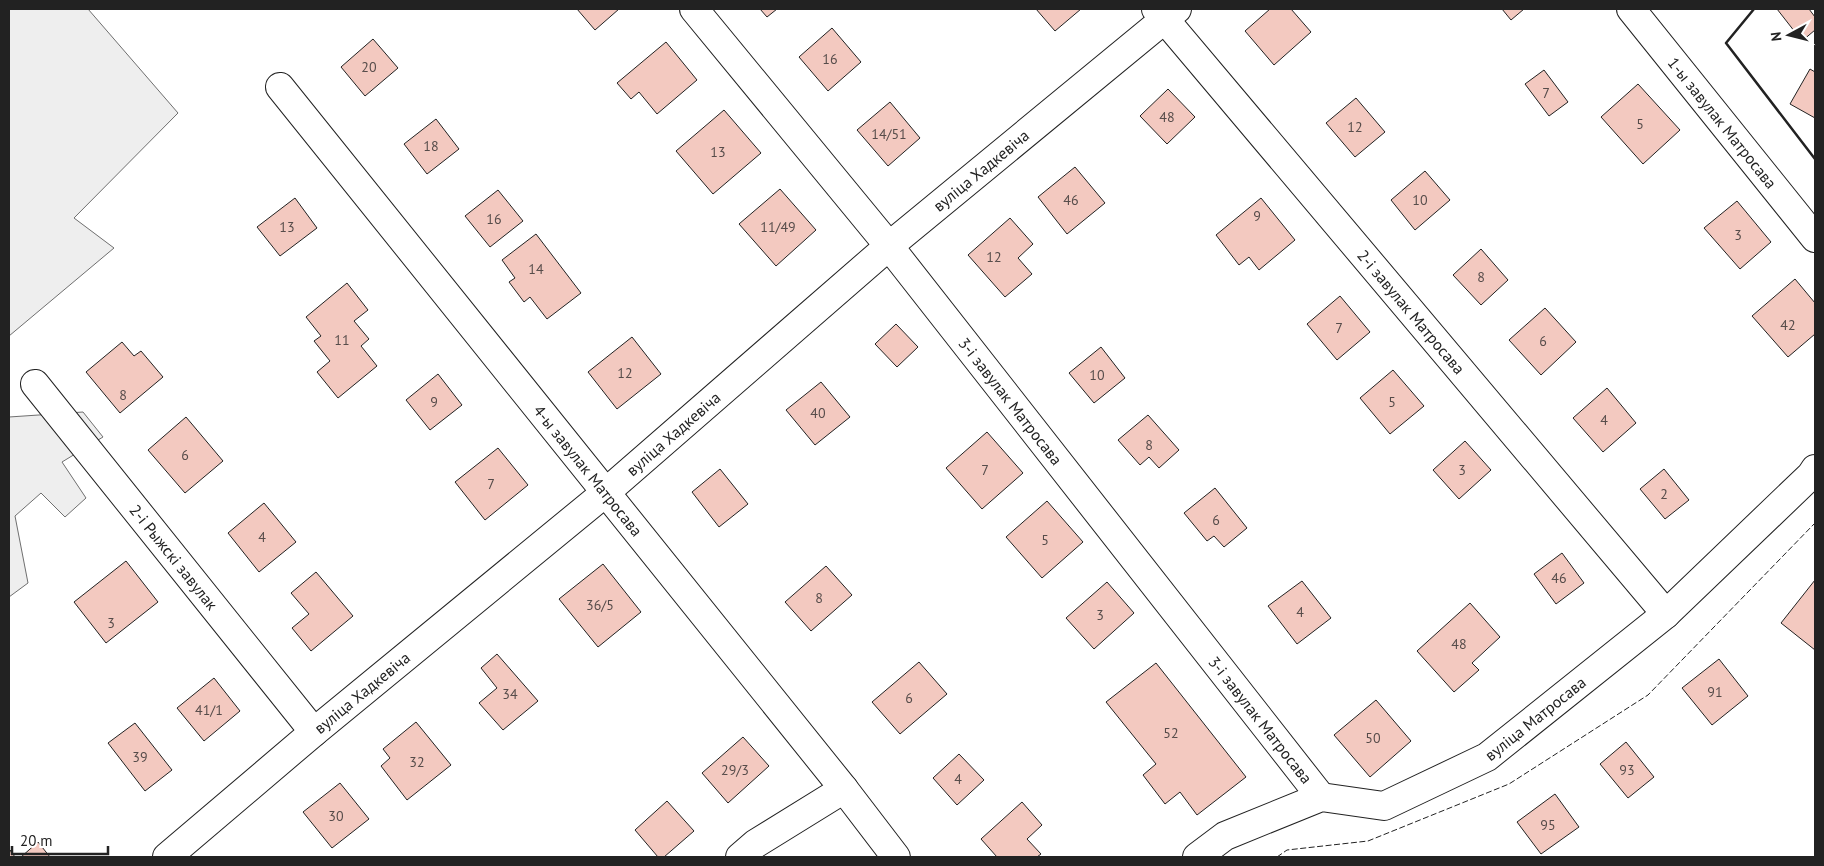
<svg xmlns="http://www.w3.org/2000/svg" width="1824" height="866" font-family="'PT Sans',sans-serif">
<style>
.green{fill:#eee;stroke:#6f6f6f}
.building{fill:#f3c9c0;stroke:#222}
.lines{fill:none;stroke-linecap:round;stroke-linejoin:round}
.minor-casing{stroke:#222;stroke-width:30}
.minor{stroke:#fff;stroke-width:28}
.fence{stroke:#222;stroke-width:1;stroke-dasharray:6 2.5;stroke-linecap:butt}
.wall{stroke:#222;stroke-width:2.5}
.labels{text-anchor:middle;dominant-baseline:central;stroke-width:4;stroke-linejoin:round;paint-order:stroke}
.number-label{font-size:14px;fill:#564c4a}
.street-label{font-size:16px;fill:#222;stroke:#fff}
</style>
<rect width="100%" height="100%" fill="#fff"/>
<g class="green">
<path d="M 9,9 L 88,9 L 178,113 L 74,218 L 114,248 L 9,336 Z"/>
<path d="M 83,412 L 103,437 L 62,462 L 86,498 L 65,517 L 41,493 L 15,516 L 28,583 L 9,597 L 9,417 Z"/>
</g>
<g class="building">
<path d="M 577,9 L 619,9 L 595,30 Z"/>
<path d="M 760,9 L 777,9 L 767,17 Z"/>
<path d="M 1036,9 L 1081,9 L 1055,31 Z"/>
<path d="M 1270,9 L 1291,9 L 1311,32 L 1274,65 L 1245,31 Z"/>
<path d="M 1502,9 L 1524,9 L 1511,20 Z"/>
<path d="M 1777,9 L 1809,9 L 1815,17 L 1815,30 L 1802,41 Z"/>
<path d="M 832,28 L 861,62 L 828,91 L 799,57 Z"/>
<path d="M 373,39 L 398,68 L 365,96 L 341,67 Z"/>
<path d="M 666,42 L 697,80 L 657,114 L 639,92 L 631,99 L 617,83 Z"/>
<path d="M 1810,69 L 1815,72 L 1815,118 L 1790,104 Z"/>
<path d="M 1544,70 L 1568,102 L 1549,116 L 1525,84 Z"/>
<path d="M 1638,84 L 1680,130 L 1643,164 L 1601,117 Z"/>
<path d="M 1168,89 L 1195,117 L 1167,144 L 1140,116 Z"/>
<path d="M 1356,98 L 1385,132 L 1355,157 L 1326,123 Z"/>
<path d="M 890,102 L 920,138 L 888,166 L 857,130 Z"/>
<path d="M 724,110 L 761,153 L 713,194 L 676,151 Z"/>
<path d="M 436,119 L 459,149 L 427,174 L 404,144 Z"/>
<path d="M 1075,167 L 1105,203 L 1067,234 L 1038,197 Z"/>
<path d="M 1425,171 L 1450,200 L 1415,230 L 1391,200 Z"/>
<path d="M 780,189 L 816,230 L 776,266 L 739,224 Z"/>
<path d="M 498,190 L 523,221 L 490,247 L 465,216 Z"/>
<path d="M 295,198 L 317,228 L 280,256 L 257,227 Z"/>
<path d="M 1261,198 L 1295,240 L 1259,270 L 1249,257 L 1239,265 L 1216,235 Z"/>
<path d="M 1737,201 L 1771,242 L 1740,269 L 1704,228 Z"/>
<path d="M 1010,218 L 1033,244 L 1018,258 L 1032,274 L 1005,297 L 968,255 Z"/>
<path d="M 536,234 L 581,293 L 547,319 L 530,297 L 524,302 L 509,282 L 515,278 L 502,260 Z"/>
<path d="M 1481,249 L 1508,280 L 1481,305 L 1453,275 Z"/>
<path d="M 1795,279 L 1815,303 L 1815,334 L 1788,357 L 1752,316 Z"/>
<path d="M 347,283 L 368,310 L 354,321 L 369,339 L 361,346 L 377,366 L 338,398 L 317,372 L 330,361 L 314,341 L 321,336 L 306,317 Z"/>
<path d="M 1340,296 L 1370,332 L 1337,360 L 1307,324 Z"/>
<path d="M 1545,308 L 1576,342 L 1541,375 L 1509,340 Z"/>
<path d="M 896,324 L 918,347 L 897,367 L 875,344 Z"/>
<path d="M 632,337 L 661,374 L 617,409 L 588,372 Z"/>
<path d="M 122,342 L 134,356 L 141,351 L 163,377 L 120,413 L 86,372 Z"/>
<path d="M 1101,347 L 1125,378 L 1094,403 L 1069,373 Z"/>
<path d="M 1393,370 L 1424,406 L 1390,434 L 1360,398 Z"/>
<path d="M 438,374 L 462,405 L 430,430 L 406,400 Z"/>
<path d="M 821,382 L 850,417 L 815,445 L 786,410 Z"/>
<path d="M 1607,388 L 1636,423 L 1603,452 L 1573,418 Z"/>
<path d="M 1148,415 L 1179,450 L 1159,468 L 1149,457 L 1140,465 L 1118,440 Z"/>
<path d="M 186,417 L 223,461 L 185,493 L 148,450 Z"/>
<path d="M 987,432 L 1023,473 L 982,509 L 946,468 Z"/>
<path d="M 1465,441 L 1491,470 L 1459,499 L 1433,470 Z"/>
<path d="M 498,448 L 528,485 L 485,520 L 455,482 Z"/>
<path d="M 720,469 L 748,504 L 719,527 L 692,492 Z"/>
<path d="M 1664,469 L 1689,500 L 1665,519 L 1640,489 Z"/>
<path d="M 1215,488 L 1247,528 L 1224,547 L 1214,536 L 1207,541 L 1184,513 Z"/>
<path d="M 1047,501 L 1083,542 L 1042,578 L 1006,537 Z"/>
<path d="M 264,503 L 296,542 L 259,572 L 228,533 Z"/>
<path d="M 1562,553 L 1584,583 L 1556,604 L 1534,574 Z"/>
<path d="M 126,561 L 158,602 L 106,643 L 74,602 Z"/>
<path d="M 603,564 L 641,612 L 598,647 L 559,599 Z"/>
<path d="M 826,566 L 852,595 L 811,631 L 785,602 Z"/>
<path d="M 316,572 L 353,616 L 311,651 L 292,628 L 309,614 L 291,593 Z"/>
<path d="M 1815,580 L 1815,650 L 1781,623 Z"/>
<path d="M 1302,581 L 1331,618 L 1297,644 L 1268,606 Z"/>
<path d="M 1107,582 L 1134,613 L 1094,649 L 1066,618 Z"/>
<path d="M 1470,603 L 1500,637 L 1472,663 L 1479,670 L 1454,692 L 1417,651 Z"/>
<path d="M 497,654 L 538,701 L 503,730 L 479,703 L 497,688 L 481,668 Z"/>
<path d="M 1719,659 L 1748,696 L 1712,725 L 1682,688 Z"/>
<path d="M 919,662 L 947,694 L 900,734 L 872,702 Z"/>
<path d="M 1156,663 L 1246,777 L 1197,815 L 1180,792 L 1165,804 L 1143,775 L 1156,764 L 1106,702 Z"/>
<path d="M 214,678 L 240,711 L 204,741 L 177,708 Z"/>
<path d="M 1376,700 L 1411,741 L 1370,777 L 1334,735 Z"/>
<path d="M 416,722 L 451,765 L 407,800 L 381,766 L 390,758 L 383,749 Z"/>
<path d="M 135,723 L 172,770 L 145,791 L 108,743 Z"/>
<path d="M 743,737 L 769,766 L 728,803 L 702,773 Z"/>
<path d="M 1626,742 L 1654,777 L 1628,798 L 1600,764 Z"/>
<path d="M 959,754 L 984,780 L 957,805 L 933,778 Z"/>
<path d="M 340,783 L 369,819 L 332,848 L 303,812 Z"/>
<path d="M 1555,794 L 1579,827 L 1541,854 L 1517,822 Z"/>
<path d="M 667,801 L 694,831 L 664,857 L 658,857 L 635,830 Z"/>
<path d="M 1022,802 L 1042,825 L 1027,839 L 1041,854 L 1037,857 L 997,857 L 981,839 Z"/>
<path d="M 38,842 L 50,857 L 21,857 Z"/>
<path d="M 10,850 L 15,857 L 9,857 Z"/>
</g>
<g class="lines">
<g class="minor-casing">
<g id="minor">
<path id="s1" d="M 694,9 L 889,246 L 1321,797"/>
<path id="s2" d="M 1156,9 L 1666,614"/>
<path id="s3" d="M 1631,9 L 1815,238"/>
<path id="s4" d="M 280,87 L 844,789 L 896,857"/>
<path id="s5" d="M 35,384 L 314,732"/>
<path id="s6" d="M 167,857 L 314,732 L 605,493 L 889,246 L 1177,9"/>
<path d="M 740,857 L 755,844 L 844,789"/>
<path id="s7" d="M 1197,857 L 1225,836 L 1321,797 L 1384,806 L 1487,757 L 1666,614 L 1811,475 L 1815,469"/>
</g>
</g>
<use href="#minor" class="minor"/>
<path class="fence" d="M 1277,857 L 1287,850 L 1368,841 L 1509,784 L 1648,695 L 1815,523"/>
<path class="wall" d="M 1754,9 L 1726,43 L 1815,159"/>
</g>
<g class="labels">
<g class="number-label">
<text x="830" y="59">16</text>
<text x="369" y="67">20</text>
<text x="1546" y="93">7</text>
<text x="1167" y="117">48</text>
<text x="1640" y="124">5</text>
<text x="1355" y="127">12</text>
<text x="889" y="134">14/51</text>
<text x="431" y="146">18</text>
<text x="718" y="152">13</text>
<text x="1071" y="200">46</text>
<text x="1420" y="200">10</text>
<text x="1257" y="216">9</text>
<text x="494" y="219">16</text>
<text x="287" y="227">13</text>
<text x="778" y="227">11/49</text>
<text x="1738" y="235">3</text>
<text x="994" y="257">12</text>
<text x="536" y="269">14</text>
<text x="1481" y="277">8</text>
<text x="1788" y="325">42</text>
<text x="1339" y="328">7</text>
<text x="342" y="340">11</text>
<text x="1543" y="341">6</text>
<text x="625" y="373">12</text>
<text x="1097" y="375">10</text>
<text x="123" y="395">8</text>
<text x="434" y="402">9</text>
<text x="1392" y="402">5</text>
<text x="818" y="413">40</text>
<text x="1604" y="420">4</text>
<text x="1149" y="445">8</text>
<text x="185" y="455">6</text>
<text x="985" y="470">7</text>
<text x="1462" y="470">3</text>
<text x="491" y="484">7</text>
<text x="1664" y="494">2</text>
<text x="1216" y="520">6</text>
<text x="262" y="537">4</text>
<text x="1045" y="540">5</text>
<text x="1559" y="578">46</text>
<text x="819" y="598">8</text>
<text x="600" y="605">36/5</text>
<text x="1300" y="612">4</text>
<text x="1100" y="615">3</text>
<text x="111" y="623">3</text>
<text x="1459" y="644">48</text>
<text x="1715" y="692">91</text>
<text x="510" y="694">34</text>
<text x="909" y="698">6</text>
<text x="209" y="710">41/1</text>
<text x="1171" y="733">52</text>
<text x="1373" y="738">50</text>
<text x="140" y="757">39</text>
<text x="417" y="762">32</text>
<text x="735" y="770">29/3</text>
<text x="1627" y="770">93</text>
<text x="958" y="779">4</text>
<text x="336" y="816">30</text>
<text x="1548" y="825">95</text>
</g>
<g class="street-label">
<text stroke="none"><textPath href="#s3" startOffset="146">1-ы завулак Матросава</textPath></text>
<text stroke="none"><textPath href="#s6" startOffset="1065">вуліца Хадкевіча</textPath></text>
<text stroke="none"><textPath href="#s2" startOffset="396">2-і завулак Матросава</textPath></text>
<text stroke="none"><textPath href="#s1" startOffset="504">3-і завулак Матросава</textPath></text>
<text stroke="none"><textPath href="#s6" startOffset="660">вуліца Хадкевіча</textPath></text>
<text stroke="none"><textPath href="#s4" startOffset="492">4-ы завулак Матросава</textPath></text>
<text stroke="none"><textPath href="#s5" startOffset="222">2-і Рыжскі завулак</textPath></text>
<text stroke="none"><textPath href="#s6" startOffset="255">вуліца Хадкевіча</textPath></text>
<text stroke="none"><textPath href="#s7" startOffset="378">вуліца Матросава</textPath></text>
<text stroke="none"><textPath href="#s1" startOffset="909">3-і завулак Матросава</textPath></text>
</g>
</g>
<rect width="1824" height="866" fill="none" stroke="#222222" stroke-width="20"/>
<g transform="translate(1789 35) rotate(263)" stroke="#ffffff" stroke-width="4" paint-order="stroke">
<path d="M0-4L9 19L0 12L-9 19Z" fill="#222222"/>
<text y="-8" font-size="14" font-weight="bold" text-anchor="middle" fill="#222222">N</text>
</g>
<path d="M12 846v8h96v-8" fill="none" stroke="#222222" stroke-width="2.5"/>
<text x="20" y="846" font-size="15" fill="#222222" stroke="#ffffff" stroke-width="4" paint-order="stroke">20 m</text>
</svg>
